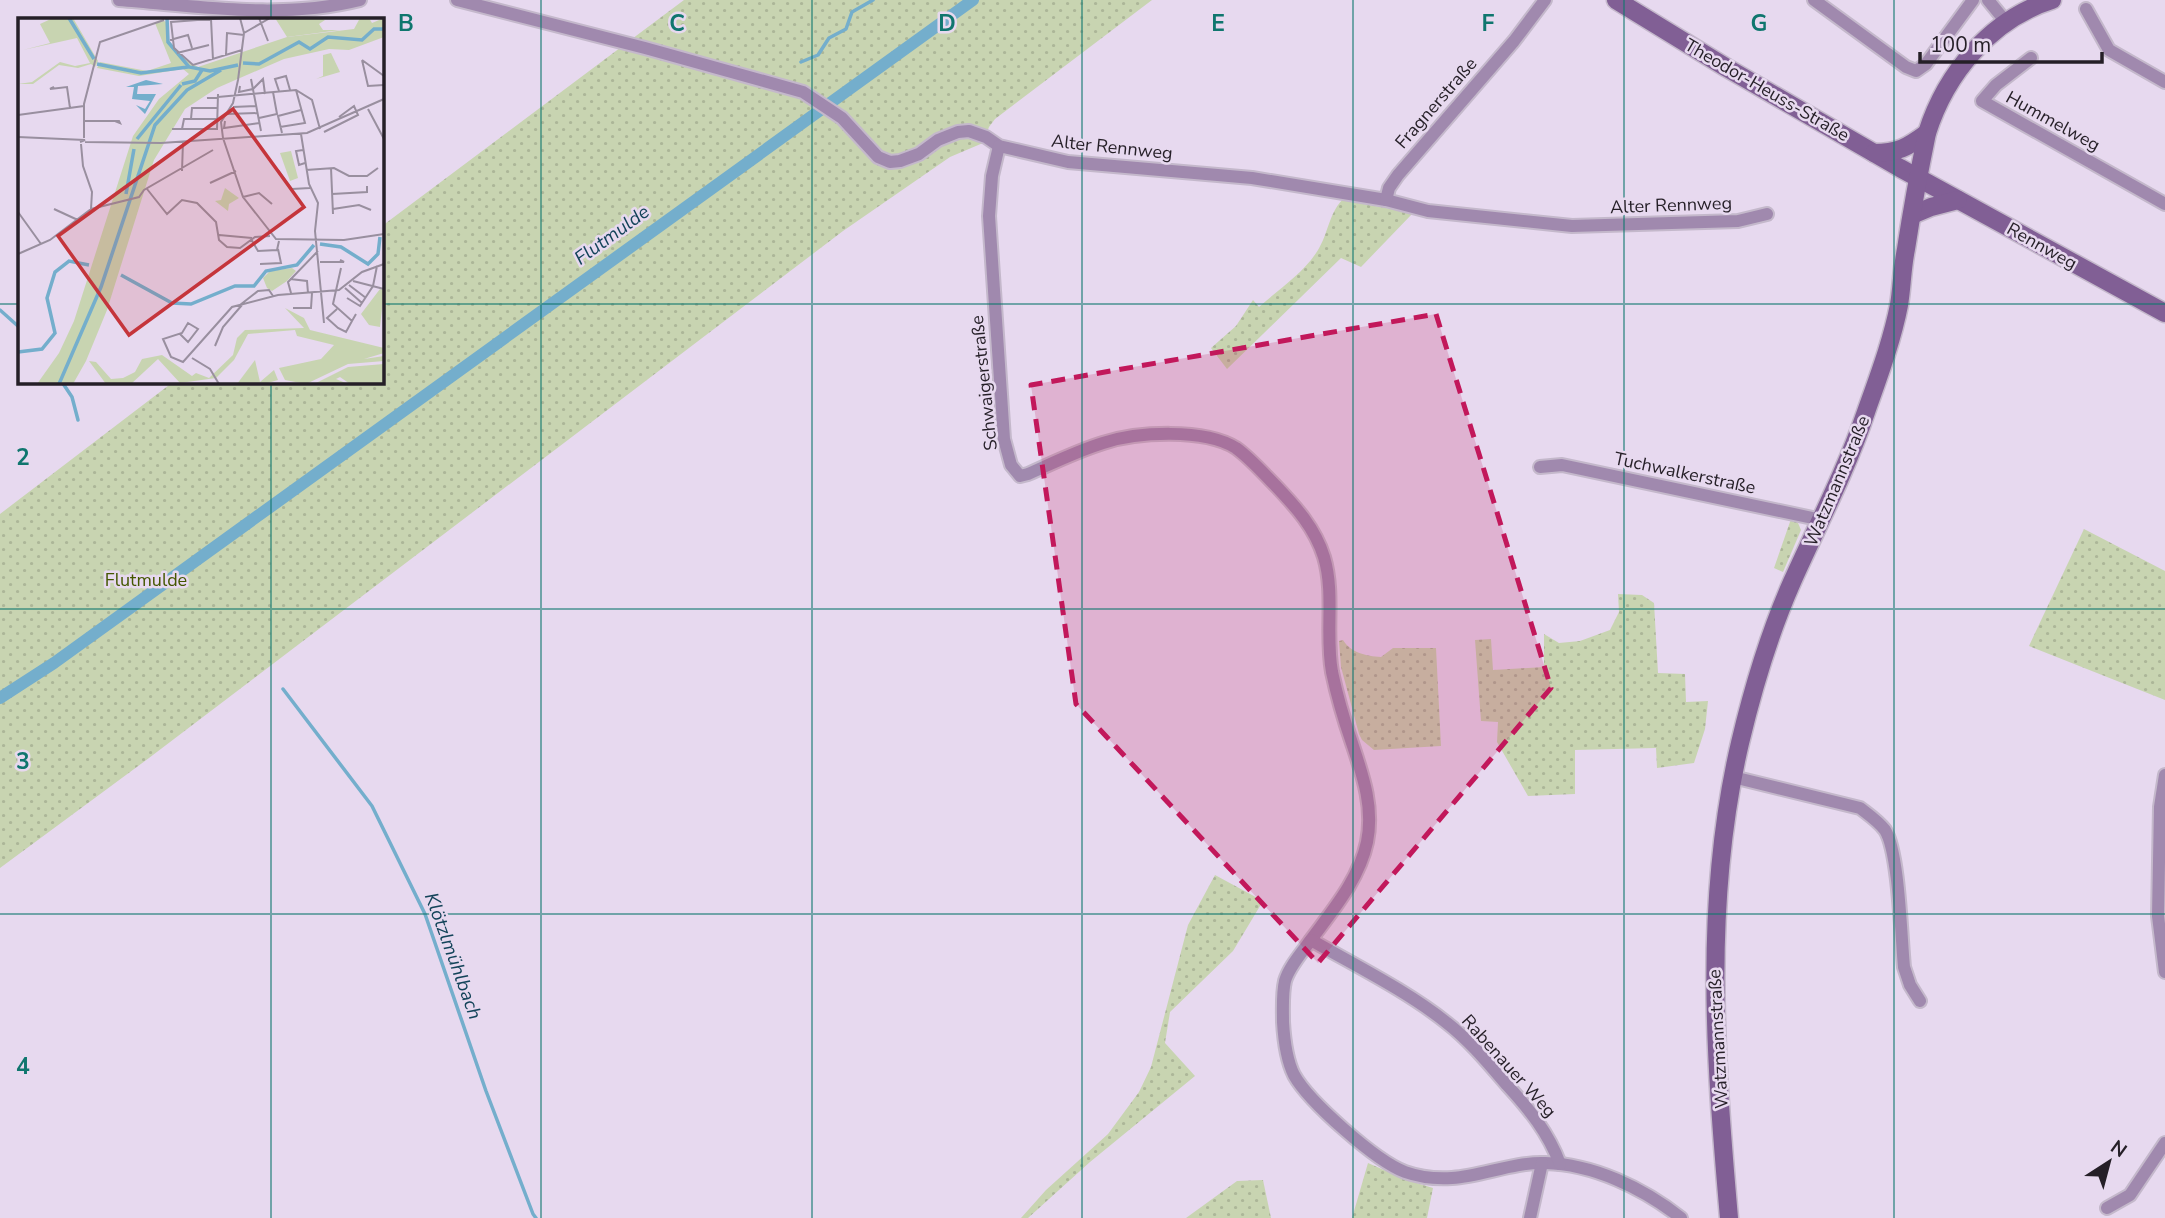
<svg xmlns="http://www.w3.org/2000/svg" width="2165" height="1218" font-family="'Nunito Sans',sans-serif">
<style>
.grass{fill:url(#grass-dots)}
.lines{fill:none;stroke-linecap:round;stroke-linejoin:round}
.stream{stroke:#74aecc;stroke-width:3.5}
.canal{stroke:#74aecc;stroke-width:12}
.street-casing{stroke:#c4b8cb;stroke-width:16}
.secondary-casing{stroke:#c4b8cb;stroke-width:21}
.street{stroke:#a089ae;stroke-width:12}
.secondary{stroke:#815f95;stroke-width:18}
.marked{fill:#c2185b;fill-opacity:0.2;stroke:#c2185b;stroke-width:5;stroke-dasharray:14 9;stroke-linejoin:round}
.grid{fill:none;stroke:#0f766e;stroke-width:2;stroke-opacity:0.55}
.labels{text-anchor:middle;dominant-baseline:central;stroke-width:5;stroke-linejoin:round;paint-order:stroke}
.street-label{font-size:18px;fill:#251f27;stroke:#e7d9ef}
.park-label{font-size:18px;fill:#445700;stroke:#e7d9ef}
.water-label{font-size:19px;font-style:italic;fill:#134359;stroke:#e7d9ef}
.inset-river{fill:none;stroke:#74aecc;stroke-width:3.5}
.inset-road{fill:none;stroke:#998f9f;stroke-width:2}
.view{fill:#c5353b;fill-opacity:0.15;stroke:#c5353b;stroke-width:3.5}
.inset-edge{fill:none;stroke:#251f27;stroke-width:3.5}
.grid-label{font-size:23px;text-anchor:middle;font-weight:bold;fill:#0f766e;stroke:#e7d9ef;stroke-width:5;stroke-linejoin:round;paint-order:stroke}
</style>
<defs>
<pattern id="grass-dots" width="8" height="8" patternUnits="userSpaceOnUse" patternTransform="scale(1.75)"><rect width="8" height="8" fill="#c8d4b1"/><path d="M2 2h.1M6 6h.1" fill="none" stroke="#acb698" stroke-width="1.8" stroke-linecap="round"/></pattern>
</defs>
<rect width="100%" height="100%" fill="#e7d9ef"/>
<g class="grass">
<path d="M 684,0 L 1152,0 L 995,119 L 989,127 L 983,143 L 950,157 L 843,231 L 149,758 L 0,868 L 0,514 L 173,382 L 382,382 L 382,226 Z"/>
<path d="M 1342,200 L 1413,213 L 1361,267 L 1341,258 L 1227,369 L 1211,348 L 1236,326 L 1253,300 L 1259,307 C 1279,289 1304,273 1318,250 C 1328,234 1329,214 1342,200 Z"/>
<path d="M 1791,519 L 1798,523 L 1801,530 L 1783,572 L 1774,568 Z"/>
<path d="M 2084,529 L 2165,571 L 2165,700 L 2029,646 Z"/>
<path d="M 1618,594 L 1642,595 L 1654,603 L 1658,673 L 1685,674 L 1686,702 L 1708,701 L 1705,729 L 1694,763 L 1657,768 L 1656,748 L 1575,750 L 1575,794 L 1528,796 L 1497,742 L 1498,722 L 1481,721 L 1475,640 L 1491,639 L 1493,670 L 1544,667 L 1544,634 L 1559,643 L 1580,641 L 1610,630 L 1619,612 Z"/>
<path d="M 1343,640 C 1351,653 1366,656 1381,657 L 1393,648 L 1436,648 L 1441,746 L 1374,750 L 1362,740 L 1359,734 L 1341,667 L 1339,641 Z"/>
<path d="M 1215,875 L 1263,901 L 1233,951 L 1170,1012 L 1165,1043 L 1195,1076 L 1090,1162 L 1028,1218 L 1021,1218 L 1046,1190 L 1108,1134 L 1139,1092 L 1151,1067 L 1188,925 Z"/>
<path d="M 1368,1163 L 1407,1180 L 1433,1188 L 1427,1218 L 1352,1218 Z"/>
<path d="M 1263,1180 L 1271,1218 L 1186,1218 L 1237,1181 Z"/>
</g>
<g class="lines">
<g class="stream">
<path d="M 801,62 L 818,55 L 829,38 L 846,29 L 852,12 L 873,0"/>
<path d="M 0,310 L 19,327"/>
<path d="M 62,382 L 72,397 L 78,420"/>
<path d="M 283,689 L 372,806 L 425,914 L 486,1091 L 533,1214 L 536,1218"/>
</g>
<path class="canal" d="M 0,698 L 54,663 L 973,0"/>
<g class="street-casing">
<g id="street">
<path d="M 119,0 C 199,6 281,20 360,0"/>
<path d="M 457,0 L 645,48 L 803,92 L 842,118 L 878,157 L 890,162 L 900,161 L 919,154 L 938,140 L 958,132 L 969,131 L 986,137 L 999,146 L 1068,162 L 1252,178 L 1386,200 L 1428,211 L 1572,226 L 1738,221 L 1767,214"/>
<path d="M 1814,0 L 1906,67 L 1916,71 L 1926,64 L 1973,0"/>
<path d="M 1988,0 L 2006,22"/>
<path d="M 2086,9 L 2109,50 L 2165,82"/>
<path d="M 2031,58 L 1996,85 L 1982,101 L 2165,204"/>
<path d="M 999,146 L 992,176 L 989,216 L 1004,439 L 1011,465 L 1020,476 L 1028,474 C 1053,463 1077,451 1103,443 C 1137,432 1204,428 1236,448 C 1250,458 1263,473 1275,485 C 1296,507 1315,528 1324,557 C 1335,594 1325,634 1332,672 C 1337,696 1344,720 1352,743 C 1363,776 1374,807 1367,842 C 1359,880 1332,911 1310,941 C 1301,954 1289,967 1285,981 C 1282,994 1283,1009 1283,1022 C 1284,1039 1286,1059 1294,1075 C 1309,1102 1376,1161 1405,1172 C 1419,1177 1436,1179 1452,1178 C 1483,1176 1513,1162 1545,1163 C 1593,1164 1643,1188 1681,1218"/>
<path d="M 1386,200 L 1389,188 L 1398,175 L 1514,41 L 1545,0"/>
<path d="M 1540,467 L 1562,465 L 1822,520"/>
<path d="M 2165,775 L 2160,807 L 2158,916 L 2165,972"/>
<path d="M 1733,777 L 1860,808 C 1869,815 1878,821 1885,830 C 1899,852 1901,937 1904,967 L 1910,985 L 1920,1001"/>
<path d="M 1311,940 C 1356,966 1407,991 1447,1023 C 1470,1041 1488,1063 1507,1085 C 1529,1109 1548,1132 1560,1164"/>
<path d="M 2107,1208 L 2130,1195 L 2165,1143"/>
<path d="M 1530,1218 L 1542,1163"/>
</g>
</g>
<g class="secondary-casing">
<g id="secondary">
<path d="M 1616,0 L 1727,68 L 1900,168 L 2165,313"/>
<path d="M 1874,153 C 1898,153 1908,147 1927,133"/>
<path d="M 1912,215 L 1931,207 L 1958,200"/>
<path d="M 1729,1218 C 1715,1058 1703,901 1740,743 C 1753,688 1769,634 1792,582 C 1817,526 1846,471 1866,412 C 1878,378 1892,341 1899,305 C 1902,287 1902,268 1906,249 C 1912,210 1919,172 1927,133 C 1946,73 1991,19 2052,0"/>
</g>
</g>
<use href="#street" class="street"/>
<use href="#secondary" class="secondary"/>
</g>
<path class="marked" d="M 1436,314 L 1551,688 L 1318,963 L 1076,704 L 1031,385 Z"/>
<path class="grid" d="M 271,0 L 271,19M 541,0 L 541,1218M 812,0 L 812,1218M 1082,0 L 1082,1218M 1353,0 L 1353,1218M 1624,0 L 1624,1218M 1894,0 L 1894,1218M 0,304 L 19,304M 382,304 L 2165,304M 271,382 L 271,1218M 0,609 L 2165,609M 0,914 L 2165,914"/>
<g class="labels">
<g class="street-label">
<text transform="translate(1767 90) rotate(30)">Theodor-Heuss-Straße</text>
<text transform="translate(1436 103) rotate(-49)">Fragnerstraße</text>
<text transform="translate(2053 121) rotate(29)">Hummelweg</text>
<text transform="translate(1112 147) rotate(6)">Alter Rennweg</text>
<text transform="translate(1671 205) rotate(-2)">Alter Rennweg</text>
<text transform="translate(2042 246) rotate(29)">Rennweg</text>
<text transform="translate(984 383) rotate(-96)">Schwaigerstraße</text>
<text transform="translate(1685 473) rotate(12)">Tuchwalkerstraße</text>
<text transform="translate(1837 481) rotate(-67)">Watzmannstraße</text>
<text transform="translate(1718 1039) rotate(-93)">Watzmannstraße</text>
<text transform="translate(1509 1066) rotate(48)">Rabenauer Weg</text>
</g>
<g class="park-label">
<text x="146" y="580">Flutmulde</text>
</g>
<g class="water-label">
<text transform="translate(612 235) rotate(-36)">Flutmulde</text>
<text transform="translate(453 956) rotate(70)">Klötzlmühlbach</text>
</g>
</g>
<g transform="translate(18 18)">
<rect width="366" height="366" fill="#e7d9ef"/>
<path d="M 35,0 L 55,0 L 80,43 L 77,49 L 73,46 L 60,50 L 41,47 L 15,66 L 0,66 L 14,64 L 42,44 L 57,48 L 72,45 L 59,20 L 5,32 L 32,25 L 22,6 ZM 342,0 L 351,0 L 354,5 L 366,0 L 366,19 L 331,32 L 311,31 L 266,41 L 199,70 L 167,91 L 136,142 L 89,292 L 68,343 L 55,366 L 19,366 L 41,335 L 56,303 L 115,118 L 141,81 L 171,56 L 165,51 L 121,58 L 79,50 L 82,44 L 129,53 L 153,45 L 137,5 L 146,3 L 151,5 L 151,22 L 159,36 L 180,49 L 269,19 L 336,11 ZM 273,133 L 280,160 L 272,163 L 262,135 ZM 207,170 L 221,180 L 211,186 L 210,193 L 197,183 L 203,182 ZM 274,250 L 278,253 L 269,263 L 254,273 L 249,270 L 245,260 L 252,253 Z" fill="#c8d4b1"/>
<path d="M 257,0 L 302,0 L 307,2 L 301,6 L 305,12 L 322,12 L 269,19 ZM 267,290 L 286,300 L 292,312 L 366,330 L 366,335 L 346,341 L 366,338 L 366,343 L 330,346 L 288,366 L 267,362 L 261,350 L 303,341 L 316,327 L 279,318 L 277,312 L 230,316 L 216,342 L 198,360 L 162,365 L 140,341 L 113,366 L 88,366 L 71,343 L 78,344 L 93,361 L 105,360 L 117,354 L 124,341 L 144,337 L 174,358 L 178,355 L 191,360 L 215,337 L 219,320 L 227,312 L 286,310 ZM 237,342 L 242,364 L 256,352 L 260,362 L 246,366 L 219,366 ZM 366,346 L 366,366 L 332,366 L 322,359 L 318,361 L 330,366 L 296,366 L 330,349 Z" fill="#c8d4b1"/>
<path d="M 313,35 L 322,54 L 298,61 L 305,58 L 305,37 ZM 362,271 L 366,272 L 362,309 L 351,307 L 343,296 Z" fill="#c8d4b1"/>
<path d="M 128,62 L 145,66 L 120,68 L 119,76 L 138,76 L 127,96 L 118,87 L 127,91 L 132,83 L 114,81 L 116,69 L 108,69 Z" fill="#74aecc"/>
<path class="inset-river" d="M 51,0 L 76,41M 149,0 L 150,24 L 171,49 L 192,53 L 220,47M 225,45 L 241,46 L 281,24 L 292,31 L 310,19 L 344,22 L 356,11 L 366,11M 79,46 L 123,55 L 170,49M 164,66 L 177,63 L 184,52M 119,121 L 163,67M 108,176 L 116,131M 302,226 L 323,229 L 350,246 L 360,236 L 362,219M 103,257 L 154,285 L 173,286 L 217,268 L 236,268 L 248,253 L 279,247 L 296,227M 0,334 L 24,331 L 37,315 L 29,280 L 37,254 L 51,243 L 71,247M 41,366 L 83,269 L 137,107 L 169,72 L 203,52"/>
<path class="inset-road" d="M 206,0 L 153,4 L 156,30 L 175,47 L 224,32M 241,0 L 250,23M 193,1 L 195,42M 226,15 L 252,0M 152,22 L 170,17 L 174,30M 159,35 L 191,27M 208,37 L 209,15 L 226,17M 344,42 L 350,68 L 366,67M 344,42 L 366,58M 233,61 L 243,113M 222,68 L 221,74 L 235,71 L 245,61 L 247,76M 36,69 L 32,71 L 49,69 L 52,90M 261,73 L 257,61 L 268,58 L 272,72M 189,80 L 278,72 L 294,82 L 302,111M 215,89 L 238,88M 350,91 L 366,121M 209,96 L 240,95M 0,97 L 66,88M 241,100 L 259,96 L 255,74M 173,101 L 174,90 L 200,90M 66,103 L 101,103 L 102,105 L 97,103M 207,103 L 206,110 L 242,105M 262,109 L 287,105 L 278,72M 154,111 L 199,111 L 200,76M 164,111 L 166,101 L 199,101M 306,114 L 340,97 L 336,88 L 321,99M 264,115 L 260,98 L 283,92M 283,116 L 291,166 L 300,185 L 297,213 L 306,305M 0,119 L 67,122 L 62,124M 66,120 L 66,86 L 82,24 L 146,2M 205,120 L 225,179 L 258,221 L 326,222 L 366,216M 205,120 L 203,104 L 215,85 L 220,62 L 226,15 L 222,0M 67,124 L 143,125 L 289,115 L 366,81M 285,132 L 278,133 L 281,147 L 287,145M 313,150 L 315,196M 260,152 L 274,171 L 292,170M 288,152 L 316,150 L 331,158 L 349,158 L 360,150M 164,153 L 165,124M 192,165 L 218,153M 129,171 L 149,196 L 164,182 L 179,185 L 198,204 L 201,222 L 209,229 L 222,230 L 237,219 L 252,218M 314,176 L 349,174 L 349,168M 225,179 L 241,175 L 254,186M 36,191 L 62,203M 73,191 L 121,179 L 126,172 L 195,132M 315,191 L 341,187 L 353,192M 0,194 L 23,226M 201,217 L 234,220M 233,221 L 240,233 L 259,232 L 261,223M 0,236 L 32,222 L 73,191 L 74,174 L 65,148 L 63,126M 302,244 L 326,244 L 322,242M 242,246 L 263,245 L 260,231M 323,250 L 315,286 L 334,303 L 338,296M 272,261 L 289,263 L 290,275M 335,263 L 366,271M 331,267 L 348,280M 327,270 L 344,285M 273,275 L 270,264 L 300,233M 329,280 L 342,288 L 355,268 L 359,248M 222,287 L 240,273 L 251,272 L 255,278M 275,290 L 293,290 L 294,275M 319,291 L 309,300 L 320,310 L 328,314 L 334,303M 162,316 L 170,324 L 180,311 L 170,305 L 164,315 L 145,321 L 153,339 L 165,344 L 214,289 L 260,277 L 321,272 L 344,254 L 366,246M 197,328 L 205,309 L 224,287M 174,340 L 192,351 L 201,366"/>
<path class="view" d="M 215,91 L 286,189 L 111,317 L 40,218 Z"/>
<rect width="366" height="366" class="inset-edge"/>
</g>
<g class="grid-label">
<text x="406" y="31">B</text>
<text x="677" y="31">C</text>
<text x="947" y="31">D</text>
<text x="1218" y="31">E</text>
<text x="1488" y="31">F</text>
<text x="1759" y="31">G</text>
<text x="23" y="465">2</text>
<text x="23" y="769">3</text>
<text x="23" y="1074">4</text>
</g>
<g transform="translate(2109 1162) rotate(36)" stroke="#e7d9ef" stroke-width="5" paint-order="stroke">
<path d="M0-5L12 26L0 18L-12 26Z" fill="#251f27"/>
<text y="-10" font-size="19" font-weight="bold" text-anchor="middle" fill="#251f27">N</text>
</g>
<path d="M1920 52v10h182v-10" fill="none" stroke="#251f27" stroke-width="3.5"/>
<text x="1930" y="52" font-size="21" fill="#251f27" stroke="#e7d9ef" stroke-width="5" paint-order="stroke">100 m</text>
</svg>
